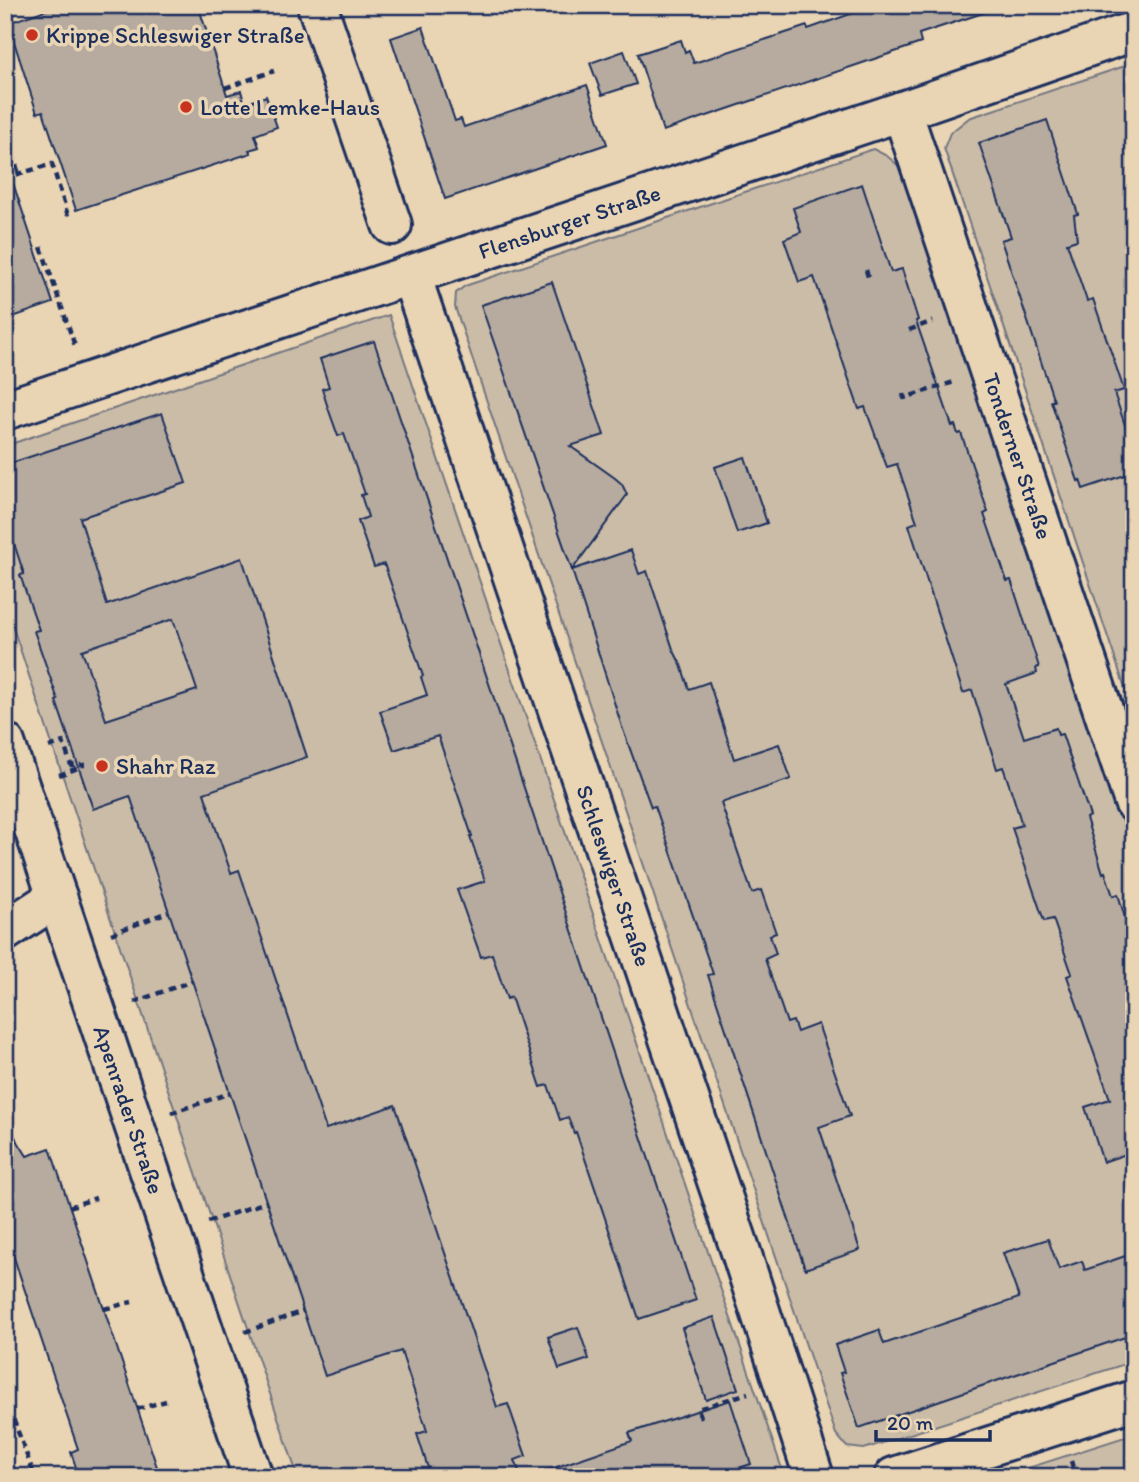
<svg xmlns="http://www.w3.org/2000/svg" width="1139" height="1482" font-family="Itim,sans-serif">
<style>
.green{fill:#cbbca7;stroke:#737682;stroke-width:2}
.building{fill:#b6ab9e;stroke:#1b2f5e;stroke-width:2;fill-rule:evenodd}
.lines{fill:none;stroke-linecap:round;stroke-linejoin:round}
.minor-casing{stroke:#1b2f5e;stroke-width:44}
.path{stroke:#1b2f5e;stroke-width:4.5;stroke-dasharray:7 5;stroke-linecap:butt}
.minor{stroke:#e9d4b3;stroke-width:38}
.poi-dot{fill:#c8321e;stroke:#e9d4b3;stroke-width:2.5}
.labels{text-anchor:middle;dominant-baseline:central;stroke-width:7;stroke-linejoin:round;paint-order:stroke}
.poi-label{font-size:23px;fill:#1b2f5e;stroke:#e9d4b3;text-anchor:start}
.street-label{font-size:23px;fill:#1b2f5e;stroke:#e9d4b3}
</style>
<rect width="100%" height="100%" fill="#e9d4b3"/>
<filter id="ink" filterUnits="userSpaceOnUse"><feTurbulence type="fractalNoise" baseFrequency=".0143" numOctaves="2"/><feDisplacementMap in="SourceGraphic" scale="14" xChannelSelector="R" yChannelSelector="G"/><feConvolveMatrix kernelMatrix="1 2 1 2 8 2 1 2 1" color-interpolation-filters="sRGB"/></filter>
<g filter="url(#ink)">
<g class="green">
<path d="M 1134,63 L 1134,715 L 944,148 L 950,133 L 969,118 Z"/>
<path d="M 873,149 L 887,156 L 900,167 L 941,284 L 1134,854 L 1134,1361 L 864,1449 L 847,1447 L 836,1434 L 455,307 L 456,293 L 465,286 Z"/>
<path d="M 389,315 L 783,1472 L 781,1477 L 298,1477 L 5,604 L 5,446 Z"/>
<path d="M 1134,1434 L 1134,1477 L 1000,1477 Z"/>
</g>
<g class="building">
<path d="M 60,5 L 198,5 L 227,95 L 241,91 L 245,104 L 266,96 L 277,127 L 255,135 L 259,147 L 249,150 L 251,153 L 76,210 L 43,111 L 37,113 L 8,23 Z"/>
<path d="M 876,5 L 988,5 L 989,11 L 919,34 L 921,43 L 663,131 L 638,54 L 681,40 L 685,52 L 689,50 L 694,63 L 807,26 L 808,29 Z"/>
<path d="M 423,27 L 455,121 L 461,119 L 464,127 L 587,85 L 607,144 L 445,199 L 391,38 Z"/>
<path d="M 624,51 L 636,84 L 602,95 L 590,63 Z"/>
<path d="M 1047,120 L 1078,214 L 1074,215 L 1077,240 L 1067,243 L 1087,301 L 1093,299 L 1124,390 L 1114,393 L 1134,451 L 1134,472 L 1083,489 L 1080,480 L 1078,481 L 1062,434 L 1051,401 L 1054,401 L 1001,240 L 1011,237 L 979,143 Z"/>
<path d="M 11,177 L 53,303 L 13,317 L 5,294 L 5,178 Z"/>
<path d="M 862,184 L 891,272 L 902,269 L 918,320 L 916,321 L 952,426 L 955,425 L 958,434 L 961,433 L 988,512 L 984,514 L 1007,581 L 1011,580 L 1039,667 L 1036,668 L 1037,673 L 1006,684 L 1024,738 L 1056,728 L 1058,735 L 1062,734 L 1090,816 L 1086,818 L 1103,873 L 1105,872 L 1113,896 L 1118,894 L 1134,948 L 1134,1153 L 1129,1153 L 1103,1162 L 1085,1107 L 1110,1099 L 1067,976 L 1072,974 L 1053,919 L 1044,921 L 1012,828 L 1022,825 L 1013,796 L 1003,767 L 997,769 L 972,690 L 963,693 L 909,525 L 917,522 L 897,464 L 887,467 L 865,407 L 859,409 L 814,277 L 799,282 L 784,239 L 801,232 L 793,208 Z"/>
<path d="M 552,282 L 604,435 L 570,446 L 615,478 L 622,484 L 627,495 L 572,570 L 481,305 Z"/>
<path d="M 374,341 L 696,1300 L 639,1319 L 576,1132 L 574,1133 L 568,1117 L 560,1120 L 548,1085 L 541,1087 L 511,997 L 507,999 L 492,954 L 481,957 L 457,890 L 485,881 L 470,836 L 472,836 L 438,736 L 394,750 L 380,711 L 427,695 L 421,677 L 423,676 L 384,564 L 374,567 L 358,521 L 368,517 L 361,495 L 365,494 L 344,434 L 338,436 L 328,408 L 322,389 L 329,387 L 320,359 Z"/>
<path d="M 162,413 L 186,483 L 80,518 L 107,605 L 242,558 L 307,757 L 204,793 L 231,873 L 239,870 L 326,1129 L 395,1105 L 497,1407 L 508,1404 L 526,1456 L 515,1460 L 521,1477 L 431,1477 L 417,1434 L 427,1431 L 401,1351 L 325,1376 L 130,796 L 93,809 L 56,701 L 58,700 L 34,631 L 39,630 L 20,575 L 24,574 L 5,516 L 5,465 ZM 173,619 L 197,690 L 106,720 L 82,650 Z"/>
<path d="M 745,457 L 767,523 L 737,533 L 715,467 Z"/>
<path d="M 631,550 L 639,574 L 647,571 L 673,649 L 681,665 L 689,689 L 709,682 L 734,759 L 779,744 L 791,779 L 721,803 L 752,893 L 761,890 L 776,933 L 770,935 L 776,954 L 765,959 L 787,1023 L 793,1021 L 797,1032 L 818,1024 L 850,1116 L 819,1127 L 860,1250 L 805,1269 L 708,975 L 713,974 L 655,806 L 651,807 L 622,727 L 572,570 Z"/>
<path d="M 5,1121 L 27,1156 L 50,1148 L 158,1470 L 137,1477 L 79,1477 L 71,1452 L 78,1449 L 5,1231 Z"/>
<path d="M 1048,1239 L 1059,1269 L 1082,1261 L 1085,1270 L 1134,1253 L 1134,1334 L 859,1428 L 840,1373 L 844,1372 L 835,1345 L 879,1330 L 884,1344 L 1019,1298 L 1003,1253 Z"/>
<path d="M 714,1317 L 738,1389 L 706,1400 L 682,1328 Z"/>
<path d="M 578,1327 L 589,1359 L 559,1369 L 548,1337 Z"/>
<path d="M 730,1400 L 751,1464 L 712,1477 L 543,1477 L 542,1472 L 632,1441 L 629,1433 Z"/>
</g>
<g class="lines">
<g class="minor-casing">
<g id="minor">
<path d="M 317,5 L 392,225"/>
<path id="s1" d="M 902,111 L 1134,802"/>
<path id="s2" d="M 411,275 L 740,1249 L 814,1477"/>
<path id="s3" d="M 5,410 L 902,111 L 1134,31"/>
<path id="s4" d="M 5,743 L 253,1477"/>
<path d="M 5,931 L 57,897"/>
<path d="M 894,1477 L 1134,1400"/>
</g>
</g>
<g class="path">
<path d="M 225,88 L 274,71"/>
<path d="M 5,131 L 19,174"/>
<path d="M 5,178 L 52,164 L 69,219"/>
<path d="M 41,247 L 75,346"/>
<path d="M 866,270 L 869,280"/>
<path d="M 909,330 L 933,321"/>
<path d="M 903,394 L 904,398 L 954,382"/>
<path d="M 49,747 L 63,742 L 71,765 L 85,765"/>
<path d="M 59,775 L 81,767"/>
<path d="M 111,934 L 168,912"/>
<path d="M 134,1002 L 192,981"/>
<path d="M 171,1113 L 230,1093"/>
<path d="M 69,1207 L 96,1198"/>
<path d="M 208,1222 L 266,1202"/>
<path d="M 104,1309 L 132,1302"/>
<path d="M 245,1332 L 303,1311"/>
<path d="M 5,1397 L 35,1477"/>
<path d="M 137,1409 L 166,1401"/>
<path d="M 701,1418 L 698,1409 L 748,1393"/>
<path d="M 1071,1461 L 1076,1477"/>
</g>
<use href="#minor" class="minor"/>
</g>
</g>
<g class="poi-dot">
<circle cx="32" cy="35" r="7"/>
<circle cx="186" cy="107" r="7"/>
<circle cx="102" cy="766" r="7"/>
</g>
<g class="labels">
<g class="poi-label">
<text x="46" y="35">Krippe Schleswiger Straße</text>
<text x="200" y="107">Lotte Lemke-Haus</text>
<text x="116" y="766">Shahr Raz</text>
</g>
<g class="street-label">
<text stroke="none"><textPath href="#s3" startOffset="595">Flensburger Straße</textPath></text>
<text stroke="none"><textPath href="#s1" startOffset="364">Tonderner Straße</textPath></text>
<text stroke="none"><textPath href="#s2" startOffset="634">Schleswiger Straße</textPath></text>
<text stroke="none"><textPath href="#s4" startOffset="387">Apenrader Straße</textPath></text>
</g>
</g>
<rect width="1139" height="1482" fill="none" stroke="#e9d4b3" stroke-width="28"/>
<rect x="14" y="14" width="1111" height="1454" fill="none" stroke="#1b2f5e" stroke-width="2.5" filter="url(#ink)"/>
<path d="M876 1430v10h114v-10" fill="none" stroke="#1b2f5e" stroke-width="3.5"/>
<text x="887" y="1430" font-size="21" fill="#1b2f5e" stroke="#e9d4b3" stroke-width="5" paint-order="stroke">20 m</text>
</svg>
